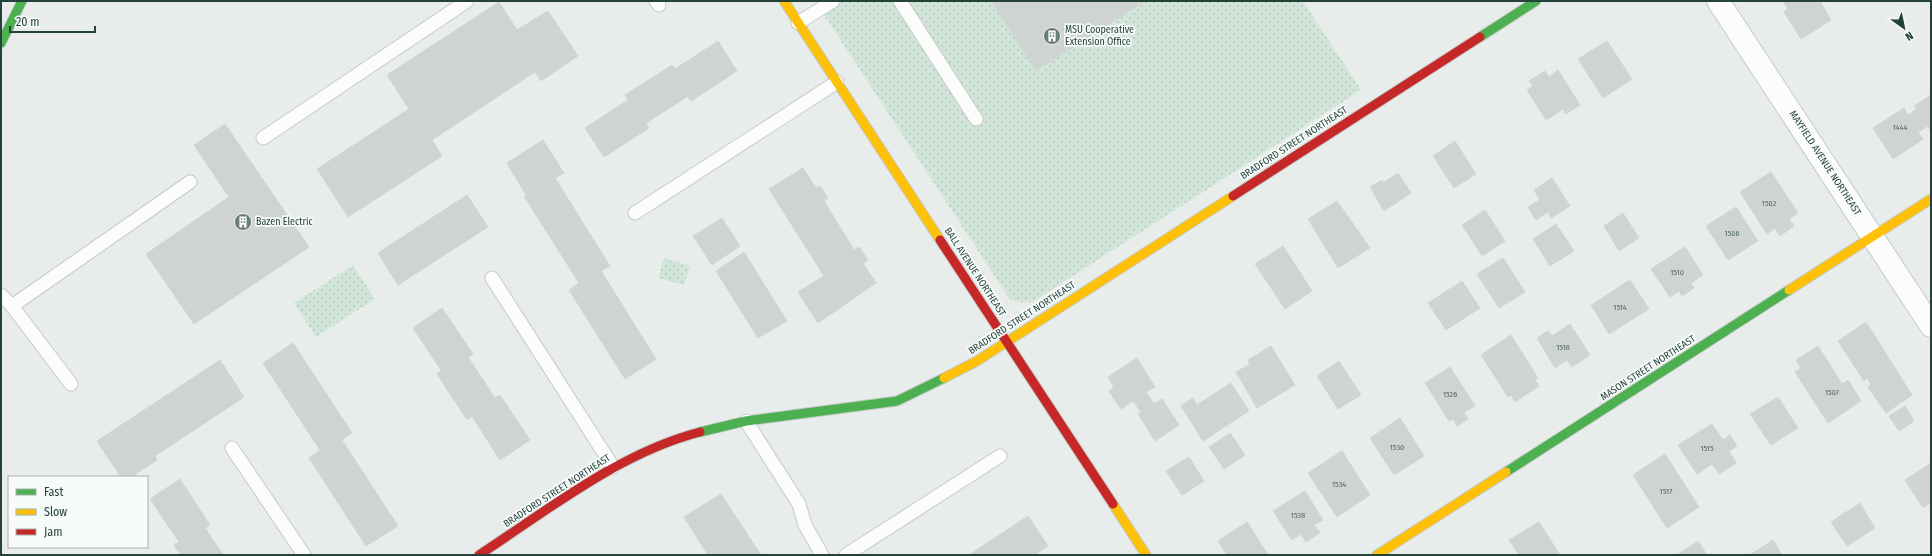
<svg xmlns="http://www.w3.org/2000/svg" width="1932" height="556" font-family="'Fira Sans Condensed',sans-serif">
<style>
.park{fill:url(#park-dots)}
.building{fill:#cfd4d2;stroke:#d1d6d4}
.lines{fill:none;stroke-linecap:round;stroke-linejoin:round}
.lane-casing{stroke:#c5cac8;stroke-width:15}
.street-casing{stroke:#c5cac8;stroke-width:24}
.fast-casing{stroke:#c3cbc8;stroke-width:11}
.slow-casing{stroke:#c3cbc8;stroke-width:11}
.jam-casing{stroke:#c3cbc8;stroke-width:11}
.lane{stroke:#fcfcfc;stroke-width:13}
.street{stroke:#fcfcfc;stroke-width:22}
.fast{stroke:#4caf50;stroke-width:9}
.slow{stroke:#ffc107;stroke-width:9}
.jam{stroke:#c62828;stroke-width:9}
.labels{text-anchor:middle;dominant-baseline:central;stroke-width:3.5;stroke-linejoin:round;paint-order:stroke}
.number-label{font-size:8px;fill:#506761}
.poi-label{font-size:10px;fill:#24423a;stroke:#f7fbf9;text-anchor:start}
.street-label{font-size:10px;fill:#24423a;stroke:#f7fbf9}
</style>
<defs>
<pattern id="park-dots" width="8" height="8" patternUnits="userSpaceOnUse"><rect width="8" height="8" fill="#d1e6d8"/><path d="M2 2h.1M6 6h.1" fill="none" stroke="#b3c6ba" stroke-width="1.8" stroke-linecap="round"/></pattern>
</defs>
<rect width="100%" height="100%" fill="#e8edeb"/>
<g class="park">
<path d="M 815,1 L 1303,1 L 1361,90 L 1034,301 C 1024,303 1018,303 1009,298 Z"/>
<path d="M 664,258 L 690,266 L 684,285 L 658,278 Z"/>
<path d="M 353,265 L 375,299 L 316,337 L 294,303 Z"/>
</g>
<g class="building">
<path d="M 991,1 L 1145,1 L 1036,71 Z"/>
<path d="M 1783,1 L 1820,1 L 1831,20 L 1801,39 L 1784,12 L 1788,9 Z"/>
<path d="M 499,2 L 517,30 L 548,11 L 578,56 L 541,81 L 535,72 L 432,140 L 442,156 L 348,217 L 317,169 L 409,109 L 387,75 Z"/>
<path d="M 718,41 L 737,71 L 691,101 L 688,96 L 646,123 L 649,128 L 604,157 L 585,128 L 628,100 L 625,95 L 672,65 L 675,69 Z"/>
<path d="M 1607,41 L 1632,79 L 1603,98 L 1578,59 Z"/>
<path d="M 1558,70 L 1580,105 L 1566,114 L 1563,109 L 1546,120 L 1527,90 L 1533,86 L 1529,81 L 1545,71 L 1549,77 Z"/>
<path d="M 1931,95 L 1931,132 L 1928,126 L 1918,132 L 1923,139 L 1893,159 L 1873,128 L 1904,108 L 1908,115 L 1917,109 L 1914,106 Z"/>
<path d="M 225,124 L 309,247 L 194,324 L 146,254 L 229,197 L 194,145 Z"/>
<path d="M 543,140 L 564,173 L 555,178 L 610,266 L 601,271 L 656,359 L 625,379 L 569,290 L 579,283 L 524,196 L 526,195 L 507,163 Z"/>
<path d="M 1455,141 L 1476,174 L 1454,188 L 1433,156 Z"/>
<path d="M 803,168 L 816,188 L 820,186 L 828,198 L 824,201 L 854,250 L 859,247 L 868,260 L 863,263 L 876,283 L 818,323 L 798,292 L 824,276 L 769,189 Z"/>
<path d="M 1771,172 L 1798,213 L 1789,219 L 1794,226 L 1780,236 L 1775,228 L 1767,234 L 1740,192 Z"/>
<path d="M 1398,173 L 1411,193 L 1384,211 L 1370,187 L 1382,180 L 1383,183 Z"/>
<path d="M 1552,178 L 1570,206 L 1551,218 L 1548,212 L 1536,220 L 1528,207 L 1540,200 L 1534,190 Z"/>
<path d="M 467,195 L 488,227 L 398,285 L 378,253 Z"/>
<path d="M 1337,201 L 1370,248 L 1338,268 L 1308,219 Z"/>
<path d="M 1736,207 L 1758,241 L 1728,260 L 1706,226 Z"/>
<path d="M 1485,210 L 1505,241 L 1482,256 L 1462,225 Z"/>
<path d="M 1623,213 L 1639,238 L 1619,251 L 1604,226 Z"/>
<path d="M 722,218 L 740,246 L 712,265 L 693,236 Z"/>
<path d="M 1556,224 L 1574,251 L 1550,266 L 1533,239 Z"/>
<path d="M 1283,246 L 1312,291 L 1285,309 L 1255,264 Z"/>
<path d="M 1685,247 L 1703,275 L 1691,283 L 1694,288 L 1682,296 L 1679,291 L 1670,297 L 1651,269 Z"/>
<path d="M 744,252 L 787,321 L 758,338 L 716,271 Z"/>
<path d="M 1503,258 L 1525,292 L 1499,308 L 1477,274 Z"/>
<path d="M 1630,280 L 1649,309 L 1609,334 L 1591,305 Z"/>
<path d="M 1462,281 L 1480,308 L 1446,330 L 1428,303 Z"/>
<path d="M 442,308 L 473,354 L 468,357 L 495,398 L 500,395 L 530,440 L 500,460 L 472,416 L 467,420 L 437,374 L 441,370 L 413,328 Z"/>
<path d="M 1866,322 L 1912,395 L 1886,413 L 1868,387 L 1871,384 L 1867,378 L 1864,381 L 1838,341 Z"/>
<path d="M 1570,324 L 1590,355 L 1572,367 L 1567,360 L 1555,368 L 1537,338 L 1548,331 L 1552,336 Z"/>
<path d="M 1511,335 L 1538,378 L 1535,380 L 1539,386 L 1515,402 L 1511,395 L 1508,397 L 1481,355 Z"/>
<path d="M 293,343 L 352,433 L 342,440 L 398,526 L 366,546 L 309,458 L 320,450 L 263,363 Z"/>
<path d="M 1271,346 L 1295,385 L 1257,408 L 1236,372 L 1250,364 L 1248,360 Z"/>
<path d="M 1818,346 L 1842,384 L 1848,380 L 1861,401 L 1828,423 L 1795,372 L 1801,368 L 1796,360 Z"/>
<path d="M 1137,358 L 1155,387 L 1146,392 L 1154,404 L 1162,399 L 1179,425 L 1155,441 L 1138,414 L 1141,412 L 1133,401 L 1121,409 L 1109,391 L 1114,387 L 1108,377 Z"/>
<path d="M 220,360 L 244,397 L 155,456 L 157,460 L 131,477 L 121,477 L 97,441 Z"/>
<path d="M 1339,361 L 1361,395 L 1338,409 L 1317,376 Z"/>
<path d="M 1450,367 L 1475,406 L 1464,412 L 1468,419 L 1457,426 L 1453,419 L 1449,421 L 1425,383 Z"/>
<path d="M 1231,383 L 1249,411 L 1203,441 L 1181,406 L 1193,398 L 1197,405 Z"/>
<path d="M 1778,397 L 1798,428 L 1771,445 L 1750,414 Z"/>
<path d="M 1905,406 L 1914,421 L 1899,431 L 1889,416 Z"/>
<path d="M 1400,418 L 1424,456 L 1394,475 L 1370,438 Z"/>
<path d="M 1712,424 L 1723,440 L 1730,435 L 1737,446 L 1729,451 L 1736,463 L 1719,474 L 1712,464 L 1697,474 L 1678,445 Z"/>
<path d="M 1230,433 L 1245,455 L 1224,469 L 1209,447 Z"/>
<path d="M 1342,451 L 1370,495 L 1337,517 L 1308,473 Z"/>
<path d="M 1665,454 L 1699,507 L 1667,528 L 1633,475 Z"/>
<path d="M 1189,457 L 1204,481 L 1182,495 L 1166,471 Z"/>
<path d="M 1931,463 L 1931,502 L 1923,508 L 1905,480 Z"/>
<path d="M 180,479 L 210,525 L 205,528 L 223,555 L 181,555 L 174,545 L 179,542 L 150,499 Z"/>
<path d="M 1305,491 L 1323,520 L 1314,525 L 1320,533 L 1306,542 L 1301,534 L 1292,540 L 1273,511 Z"/>
<path d="M 721,494 L 761,555 L 708,555 L 684,517 Z"/>
<path d="M 1860,503 L 1875,528 L 1847,546 L 1831,522 Z"/>
<path d="M 1028,516 L 1048,546 L 1034,555 L 969,555 Z"/>
<path d="M 1247,522 L 1268,555 L 1227,555 L 1218,541 Z"/>
<path d="M 1539,522 L 1560,555 L 1519,555 L 1509,540 Z"/>
<path d="M 1773,540 L 1782,555 L 1750,555 Z"/>
<path d="M 1698,541 L 1707,555 L 1677,555 Z"/>
</g>
<g class="lines">
<g class="lane-casing">
<g id="lane">
<path d="M 656,1 L 659,5"/>
<path d="M 900,1 L 976,119"/>
<path d="M 798,23 L 833,1"/>
<path d="M 263,138 L 467,1"/>
<path d="M 635,213 L 837,82"/>
<path d="M 492,278 L 613,467"/>
<path d="M 1,295 L 12,306 L 71,384"/>
<path d="M 12,306 L 190,182"/>
<path d="M 746,421 L 799,504 L 805,525 L 822,555"/>
<path d="M 232,448 L 304,555"/>
<path d="M 846,555 L 1000,456"/>
</g>
</g>
<g class="street-casing">
<path id="street" d="M 1718,1 L 1931,326"/>
</g>
<g class="fast-casing">
<g id="fast">
<path d="M 1480,37 L 1536,1"/>
<path d="M 1,43 L 22,1"/>
<path d="M 700,432 L 746,421 L 897,401 L 944,378"/>
<path d="M 1506,472 L 1789,290"/>
</g>
</g>
<g class="slow-casing">
<g id="slow">
<path d="M 784,1 L 940,240"/>
<path d="M 1789,290 L 1931,199"/>
<path d="M 944,378 L 977,361 L 1233,196"/>
<path d="M 1113,504 L 1146,555"/>
<path d="M 1377,555 L 1506,472"/>
</g>
</g>
<g class="jam-casing">
<g id="jam">
<path d="M 1233,196 L 1480,37"/>
<path d="M 940,240 L 1113,504"/>
<path d="M 479,555 C 548,510 619,453 700,432"/>
</g>
</g>
<use href="#lane" class="lane"/>
<use href="#street" class="street"/>
<use href="#fast" class="fast"/>
<use href="#slow" class="slow"/>
<use href="#jam" class="jam"/>
</g>
<defs>
<g id="building-disc" transform="scale(0.9)"><circle r="9.5" fill="#697e78" stroke="#f7fbf9"/><path d="M-4-6H4V6H1V3H-1V6H-4ZM-2.5-4.3h1.7v1.8h-1.7ZM.8-4.3h1.7v1.8H.8ZM-2.5-1h1.7V.8h-1.7ZM.8-1h1.7V.8H.8Z" fill="#fff"/></g>
</defs>
<g fill-rule="evenodd">
<use href="#building-disc" x="1052" y="36"/>
<use href="#building-disc" x="243" y="222"/>
</g>
<g class="labels">
<g class="number-label">
<text x="1900" y="127">1444</text>
<text x="1769" y="203">1502</text>
<text x="1732" y="233">1506</text>
<text x="1677" y="272">1510</text>
<text x="1620" y="307">1514</text>
<text x="1563" y="347">1518</text>
<text x="1832" y="392">1507</text>
<text x="1450" y="394">1526</text>
<text x="1397" y="447">1530</text>
<text x="1707" y="448">1515</text>
<text x="1339" y="484">1534</text>
<text x="1666" y="491">1517</text>
<text x="1298" y="515">1538</text>
</g>
<g class="poi-label">
<text x="1065" y="30">MSU Cooperative<tspan x="1065" dy="12">Extension Office</tspan></text>
<text x="256" y="222">Bazen Electric</text>
</g>
<g class="street-label">
<text transform="translate(1294 143) rotate(-33)">BRADFORD STREET NORTHEAST</text>
<text transform="translate(1825 163) rotate(57)">MAYFIELD AVENUE NORTHEAST</text>
<text transform="translate(975 272) rotate(57)">BALL AVENUE NORTHEAST</text>
<text transform="translate(1022 318) rotate(-33)">BRADFORD STREET NORTHEAST</text>
<text transform="translate(1648 368) rotate(-33)">MASON STREET NORTHEAST</text>
<text transform="translate(557 491) rotate(-33)">BRADFORD STREET NORTHEAST</text>
</g>
</g>
<rect width="1932" height="556" fill="none" stroke="#24423a" stroke-width="4"/>
<rect x="8" y="476" width="140" height="72" fill="#f7fbf9" stroke="#a3b1ad"/>
<rect x="16" y="489" width="20" height="6" fill="#4caf50" stroke="#a3b1ad"/>
<text x="44" y="496" font-size="12" fill="#24423a">Fast</text>
<rect x="16" y="509" width="20" height="6" fill="#ffc107" stroke="#a3b1ad"/>
<text x="44" y="516" font-size="12" fill="#24423a">Slow</text>
<rect x="16" y="529" width="20" height="6" fill="#c62828" stroke="#a3b1ad"/>
<text x="44" y="536" font-size="12" fill="#24423a">Jam</text>
<g transform="translate(1904 28) rotate(147)" stroke="#f7fbf9" stroke-width="3" paint-order="stroke">
<path d="M0-3L7 15L0 10L-7 15Z" fill="#24423a"/>
<text y="-6" font-size="11" font-weight="bold" text-anchor="middle" fill="#24423a">N</text>
</g>
<path d="M10 26v6h85v-6" fill="none" stroke="#24423a" stroke-width="2"/>
<text x="16" y="26" font-size="12" fill="#24423a" stroke="#f7fbf9" stroke-width="3" paint-order="stroke">20 m</text>
</svg>
